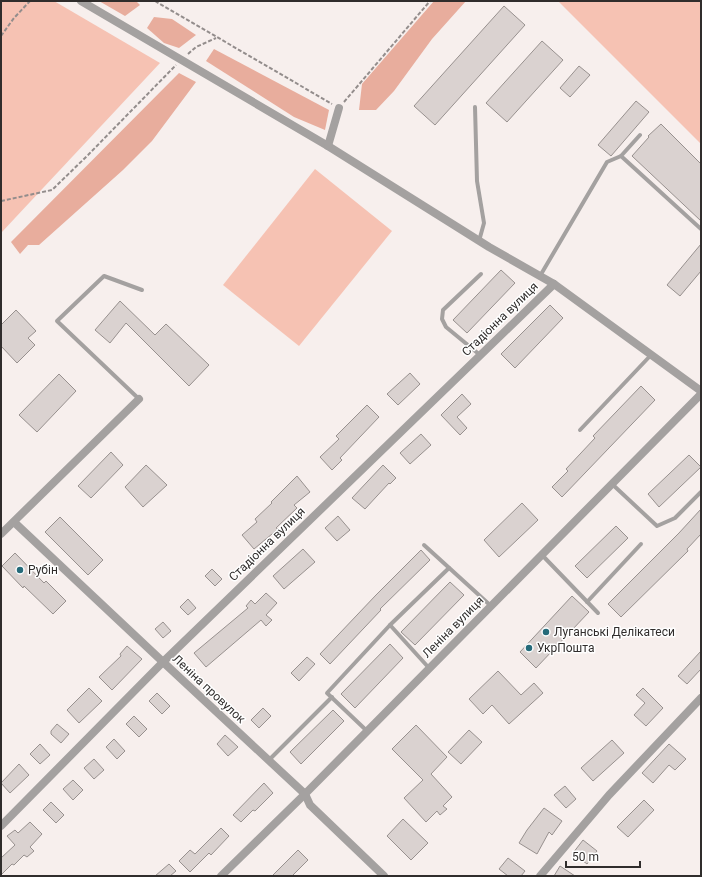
<svg xmlns="http://www.w3.org/2000/svg" width="702" height="877" font-family="Roboto,sans-serif">
<style>
.green{fill:#f6c2b3}
.forest{fill:#e8ad9d}
.building{fill:#dad2d0;stroke:#98918f}
.lines{fill:none;stroke-linecap:round;stroke-linejoin:round}
.path{stroke:#938d8c;stroke-width:2;stroke-dasharray:4 2;stroke-linecap:butt}
.service{stroke:#a4a1a0;stroke-width:4}
.minor{stroke:#a4a1a0;stroke-width:8}
.poi-dot{fill:#256b7a;stroke:#fff;stroke-width:1.5}
.labels{text-anchor:middle;dominant-baseline:central;stroke-width:3;stroke-linejoin:round;paint-order:stroke}
.street-label{font-size:12px;fill:#302d2c;stroke:#fff}
.poi-label{font-size:12px;fill:#302d2c;stroke:#fff;text-anchor:start}
</style>
<rect width="100%" height="100%" fill="#f7efed"/>
<g class="green">
<path d="M 1,1 L 54,1 L 160,63 L 1,233 Z"/>
<path d="M 558,1 L 701,1 L 701,144 Z"/>
<path d="M 315,169 L 392,231 L 299,346 L 223,285 Z"/>
</g>
<g class="forest">
<path d="M 99,1 L 136,1 L 140,5 L 125,16 Z"/>
<path d="M 434,1 L 466,1 L 432,39 L 394,91 L 376,110 L 359,110 L 362,84 Z"/>
<path d="M 154,17 L 172,19 L 196,35 L 179,48 L 164,43 L 147,28 Z"/>
<path d="M 214,49 L 329,110 L 325,130 L 294,117 L 206,61 Z"/>
<path d="M 179,73 L 196,82 L 152,141 L 123,170 L 39,245 L 28,245 L 20,254 L 11,242 Z"/>
</g>
<g class="building">
<path d="M 504,6 L 525,25 L 435,125 L 414,106 Z"/>
<path d="M 542,41 L 563,60 L 507,122 L 486,103 Z"/>
<path d="M 579,66 L 590,75 L 570,97 L 560,88 Z"/>
<path d="M 636,101 L 649,112 L 611,156 L 598,145 Z"/>
<path d="M 661,124 L 701,164 L 701,221 L 632,156 L 649,137 L 648,136 Z"/>
<path d="M 701,244 L 701,271 L 680,296 L 667,285 Z"/>
<path d="M 501,270 L 515,283 L 467,333 L 453,320 Z"/>
<path d="M 120,301 L 155,335 L 166,324 L 209,365 L 189,386 L 126,323 L 110,343 L 95,330 Z"/>
<path d="M 550,305 L 563,318 L 515,368 L 501,354 Z"/>
<path d="M 16,310 L 36,331 L 28,338 L 35,345 L 17,363 L 1,346 L 1,325 Z"/>
<path d="M 410,373 L 420,384 L 398,405 L 387,394 Z"/>
<path d="M 59,374 L 76,391 L 37,432 L 19,415 Z"/>
<path d="M 641,386 L 655,400 L 562,497 L 552,487 L 568,471 L 566,469 L 595,438 L 593,436 Z"/>
<path d="M 462,394 L 471,404 L 457,417 L 467,428 L 460,435 L 441,415 Z"/>
<path d="M 367,405 L 379,417 L 340,458 L 342,460 L 332,470 L 320,457 L 339,439 L 336,436 Z"/>
<path d="M 421,434 L 431,445 L 410,464 L 400,453 Z"/>
<path d="M 111,452 L 123,465 L 91,498 L 78,486 Z"/>
<path d="M 689,455 L 701,467 L 659,507 L 648,494 Z"/>
<path d="M 146,465 L 167,485 L 143,507 L 125,487 Z"/>
<path d="M 383,465 L 396,478 L 390,484 L 389,483 L 365,509 L 352,498 Z"/>
<path d="M 297,476 L 310,492 L 294,505 L 297,508 L 276,528 L 278,529 L 254,549 L 242,535 L 257,522 L 255,519 L 272,503 L 271,502 Z"/>
<path d="M 522,503 L 538,520 L 499,557 L 484,540 Z"/>
<path d="M 701,509 L 701,534 L 687,549 L 688,551 L 621,617 L 608,604 L 679,533 Z"/>
<path d="M 338,516 L 350,530 L 337,541 L 325,528 Z"/>
<path d="M 60,517 L 103,560 L 88,575 L 45,532 Z"/>
<path d="M 616,526 L 628,538 L 587,578 L 575,566 Z"/>
<path d="M 303,549 L 315,562 L 284,589 L 273,576 Z"/>
<path d="M 421,550 L 430,560 L 380,609 L 381,610 L 330,664 L 320,654 L 376,595 Z"/>
<path d="M 15,553 L 44,583 L 46,581 L 66,601 L 53,614 L 24,586 L 23,588 L 2,566 Z"/>
<path d="M 212,569 L 222,579 L 215,586 L 205,576 Z"/>
<path d="M 450,582 L 464,595 L 415,645 L 401,632 Z"/>
<path d="M 266,593 L 277,603 L 266,615 L 272,620 L 266,626 L 261,620 L 206,667 L 194,653 L 248,608 L 246,606 L 251,600 L 255,604 Z"/>
<path d="M 572,596 L 589,612 L 536,668 L 520,652 Z"/>
<path d="M 188,599 L 196,608 L 188,615 L 180,607 Z"/>
<path d="M 163,622 L 171,631 L 163,638 L 155,629 Z"/>
<path d="M 390,644 L 403,658 L 355,708 L 341,694 Z"/>
<path d="M 127,646 L 142,659 L 112,690 L 99,677 L 121,656 L 120,654 Z"/>
<path d="M 701,651 L 701,669 L 687,684 L 678,676 Z"/>
<path d="M 307,657 L 315,664 L 299,681 L 291,673 Z"/>
<path d="M 498,671 L 521,695 L 534,683 L 543,693 L 509,724 L 492,705 L 483,714 L 469,699 Z"/>
<path d="M 89,688 L 102,701 L 79,723 L 67,710 Z"/>
<path d="M 643,688 L 663,708 L 646,726 L 634,715 L 645,703 L 636,695 Z"/>
<path d="M 157,693 L 170,706 L 162,714 L 149,701 Z"/>
<path d="M 263,708 L 271,716 L 259,728 L 251,720 Z"/>
<path d="M 333,710 L 344,721 L 301,764 L 290,752 Z"/>
<path d="M 134,716 L 147,729 L 139,737 L 126,724 Z"/>
<path d="M 57,724 L 69,734 L 61,743 L 51,734 L 51,731 Z"/>
<path d="M 416,725 L 447,757 L 431,774 L 452,797 L 443,806 L 447,809 L 440,815 L 437,811 L 426,822 L 404,798 L 423,780 L 392,749 Z"/>
<path d="M 469,730 L 482,742 L 461,764 L 448,752 Z"/>
<path d="M 225,735 L 238,747 L 228,756 L 217,744 Z"/>
<path d="M 114,739 L 125,751 L 117,759 L 106,747 Z"/>
<path d="M 612,740 L 624,753 L 593,781 L 581,768 Z"/>
<path d="M 40,744 L 50,755 L 40,764 L 30,754 Z"/>
<path d="M 669,744 L 686,759 L 675,770 L 669,765 L 653,783 L 642,773 Z"/>
<path d="M 94,759 L 104,770 L 94,779 L 84,768 Z"/>
<path d="M 19,764 L 29,775 L 10,793 L 1,783 Z"/>
<path d="M 73,780 L 83,790 L 73,800 L 63,789 Z"/>
<path d="M 264,783 L 273,793 L 255,811 L 253,810 L 241,822 L 233,815 Z"/>
<path d="M 565,786 L 576,799 L 566,808 L 554,795 Z"/>
<path d="M 644,800 L 654,810 L 628,837 L 617,827 Z"/>
<path d="M 51,802 L 64,815 L 56,823 L 43,810 Z"/>
<path d="M 544,808 L 562,821 L 552,835 L 549,832 L 537,854 L 519,843 L 527,830 Z"/>
<path d="M 403,819 L 428,843 L 411,860 L 387,836 Z"/>
<path d="M 30,822 L 42,834 L 30,847 L 34,851 L 27,857 L 24,855 L 14,865 L 12,864 L 1,875 L 1,858 L 15,845 L 7,836 L 15,830 L 18,833 Z"/>
<path d="M 221,828 L 229,836 L 211,855 L 209,853 L 190,872 L 179,861 L 190,850 L 195,854 Z"/>
<path d="M 583,840 L 597,851 L 587,864 L 573,853 Z"/>
<path d="M 298,850 L 308,860 L 292,876 L 272,876 Z"/>
<path d="M 508,858 L 525,871 L 521,876 L 508,876 L 499,869 Z"/>
<path d="M 169,864 L 176,871 L 170,876 L 155,876 Z"/>
<path d="M 560,866 L 575,876 L 554,876 Z"/>
</g>
<g class="lines">
<g class="path">
<path d="M 155,1 L 332,104"/>
<path d="M 1,36 L 14,18 L 30,1"/>
<path d="M 188,54 L 196,47 L 216,38"/>
<path d="M 344,102 L 430,1"/>
<path d="M 1,201 L 52,190 L 88,155 L 176,65"/>
</g>
<g class="service">
<path d="M 475,107 L 477,181 L 484,223 L 479,241"/>
<path d="M 640,135 L 621,156 L 701,229"/>
<path d="M 540,276 L 607,162 L 621,156"/>
<path d="M 480,355 L 446,327 L 442,319 L 443,310 L 481,274"/>
<path d="M 139,399 L 57,321 L 104,276 L 142,290"/>
<path d="M 580,430 L 651,355"/>
<path d="M 612,484 L 657,526 L 675,518 L 701,492"/>
<path d="M 424,545 L 491,606"/>
<path d="M 542,555 L 598,613"/>
<path d="M 587,602 L 641,544"/>
<path d="M 390,625 L 429,668"/>
<path d="M 367,731 L 327,693 L 390,625 L 449,568"/>
<path d="M 269,760 L 332,697"/>
</g>
<g class="minor">
<path d="M 81,1 L 328,146 L 489,247 L 554,284 L 701,391"/>
<path d="M 328,146 L 339,108"/>
<path d="M 14,522 L 163,662 L 305,794 L 310,805 L 384,876"/>
<path d="M 1,534 L 139,399"/>
<path d="M 1,826 L 163,662 L 554,284"/>
<path d="M 221,876 L 305,794 L 701,394"/>
<path d="M 540,876 L 609,795 L 701,698"/>
</g>
</g>
<g class="poi-dot">
<circle cx="20" cy="570" r="4"/>
<circle cx="546" cy="632" r="4"/>
<circle cx="529" cy="648" r="4"/>
</g>
<g class="labels">
<g class="street-label">
<text transform="translate(500 319) rotate(-44)">Стадіонна вулиця</text>
<text transform="translate(267 544) rotate(-44)">Стадіонна вулиця</text>
<text transform="translate(453 627) rotate(-45)">Леніна вулиця</text>
<text transform="translate(209 689) rotate(43)">Леніна провулок</text>
</g>
<g class="poi-label">
<text x="28" y="570">Рубін</text>
<text x="554" y="632">Луганські Делікатеси</text>
<text x="537" y="648">УкрПошта</text>
</g>
</g>
<rect width="702" height="877" fill="none" stroke="#302d2c" stroke-width="4"/>
<path d="M566 861v6h74v-6" fill="none" stroke="#302d2c" stroke-width="2"/>
<text x="572" y="861" font-size="12" fill="#302d2c" stroke="#ffffff" stroke-width="3" paint-order="stroke">50 m</text>
</svg>
